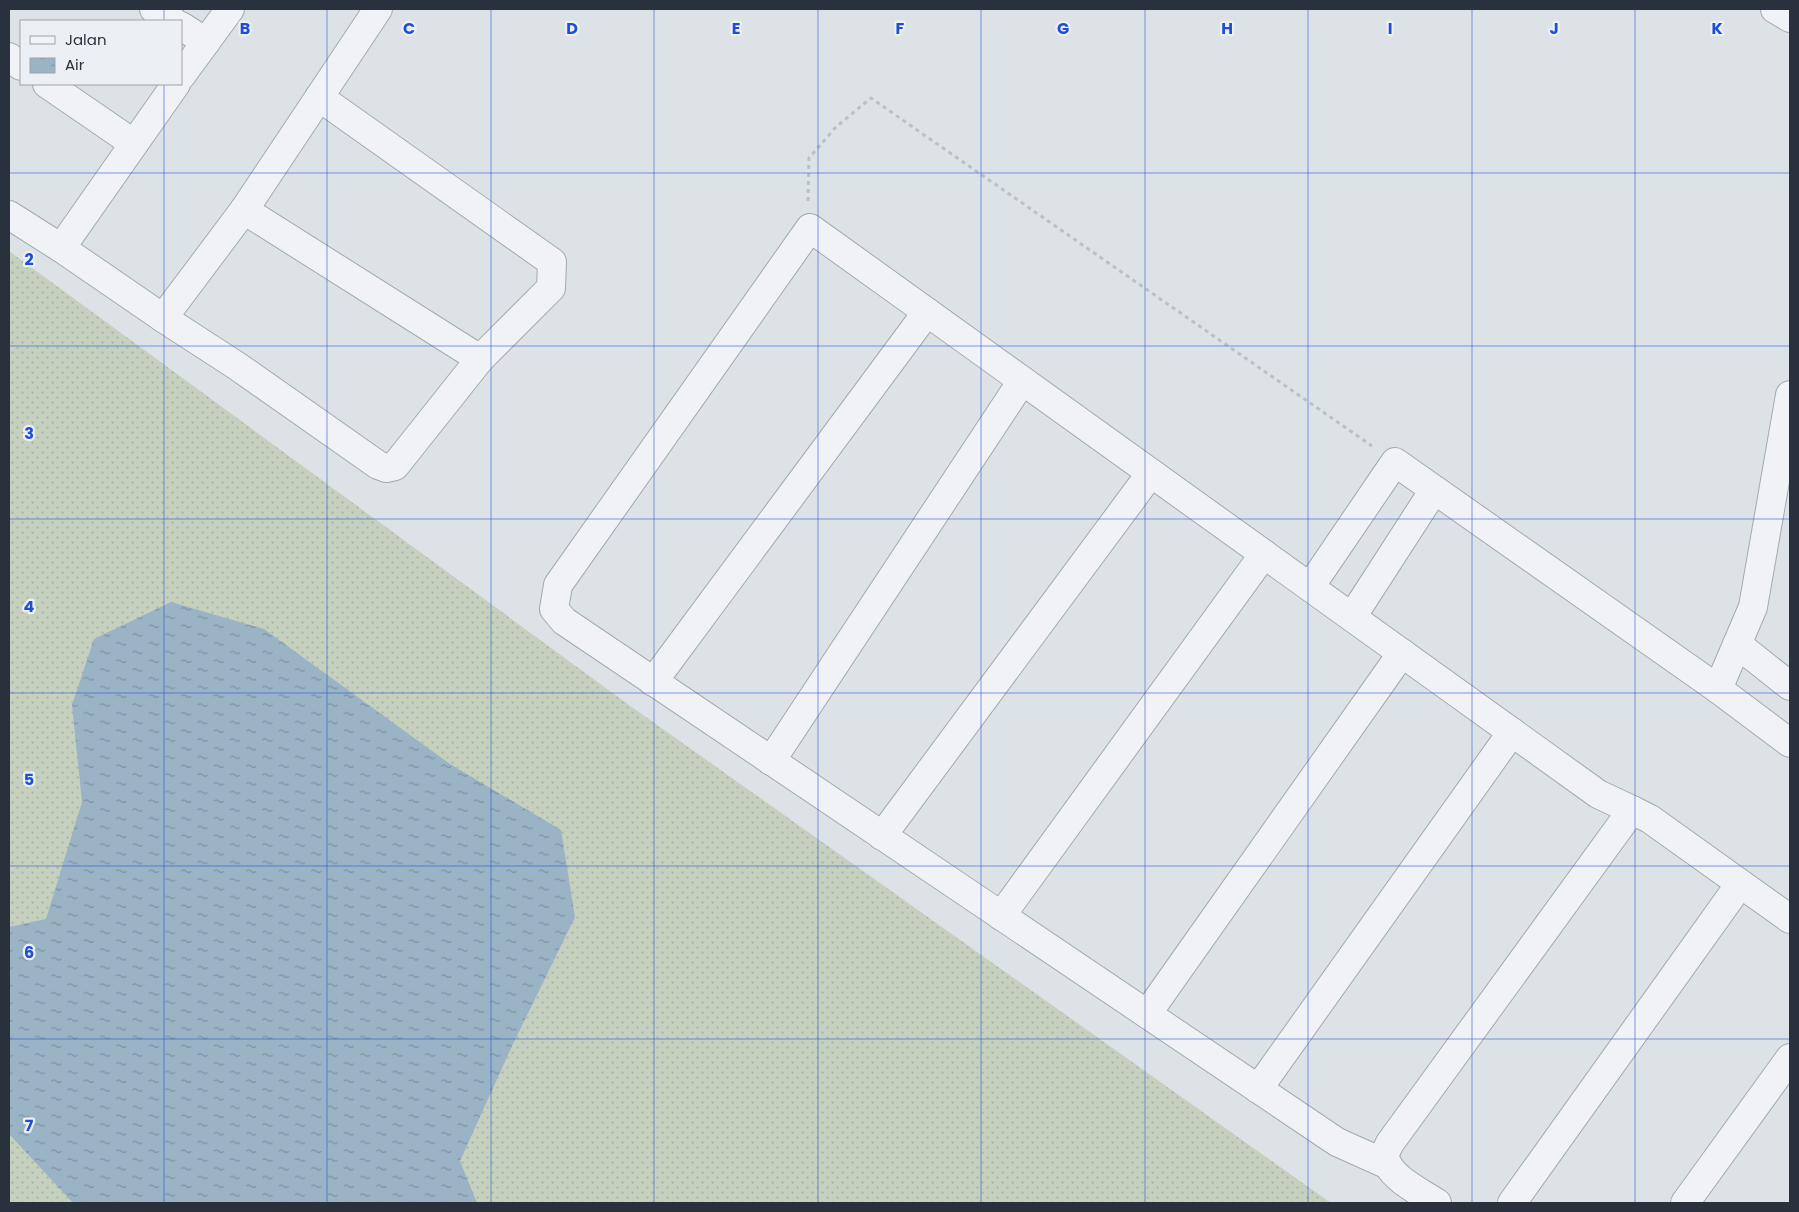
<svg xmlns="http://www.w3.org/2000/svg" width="1799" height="1212" font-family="Poppins,sans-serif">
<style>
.grass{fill:url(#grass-dots)}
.water{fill:url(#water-ripples)}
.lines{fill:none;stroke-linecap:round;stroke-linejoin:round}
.minor-casing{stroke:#a3a9b0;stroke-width:30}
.path{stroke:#bcc0c5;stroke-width:3;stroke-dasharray:4 4;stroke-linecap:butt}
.minor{stroke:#f0f2f5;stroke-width:28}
.grid{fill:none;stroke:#1d4ed8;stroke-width:1;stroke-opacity:0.55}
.grid-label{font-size:16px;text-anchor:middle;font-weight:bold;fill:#1d4ed8;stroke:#ecf0f4;stroke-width:4.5;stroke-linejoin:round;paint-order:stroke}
</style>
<defs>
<pattern id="grass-dots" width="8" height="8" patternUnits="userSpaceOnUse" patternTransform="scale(1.25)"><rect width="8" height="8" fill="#c5d0bf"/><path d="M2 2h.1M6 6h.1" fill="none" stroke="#a9b3a5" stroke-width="1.8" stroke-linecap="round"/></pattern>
<pattern id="water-ripples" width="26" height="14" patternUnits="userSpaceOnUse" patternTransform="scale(1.25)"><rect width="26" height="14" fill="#9ab3c5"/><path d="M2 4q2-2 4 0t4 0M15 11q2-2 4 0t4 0" fill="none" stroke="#7e92a1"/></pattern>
</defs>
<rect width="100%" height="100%" fill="#dde2e6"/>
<path class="grass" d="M 9,251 L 629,705 L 1331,1203 L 9,1203 Z"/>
<path class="water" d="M 171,602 L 264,629 L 450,764 L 561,830 L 575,917 L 512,1046 L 460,1161 L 477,1203 L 73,1203 L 9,1134 L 9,927 L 46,919 L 82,802 L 72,705 L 94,639 Z"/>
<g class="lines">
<g class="minor-casing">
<g id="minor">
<path d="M 154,9 L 173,21"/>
<path d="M 1775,9 L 1790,18"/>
<path d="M 181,26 L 206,42"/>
<path d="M 9,57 L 21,66"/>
<path d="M 181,76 L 230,9"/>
<path d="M 47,84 L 133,143"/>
<path d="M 319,97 L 552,262 L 551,288 L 480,359 L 395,466 L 386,468 L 378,465 L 237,366 L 163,318 L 244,210 L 378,9"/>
<path d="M 244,210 L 480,359"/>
<path d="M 9,215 L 61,248 L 176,84"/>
<path d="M 61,248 L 163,318"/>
<path d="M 1790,395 L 1753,607 L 1718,689 L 1790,743"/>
<path d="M 1310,587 L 1395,462 L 1718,689"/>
<path d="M 1352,617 L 1434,490"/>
<path d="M 1737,644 L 1790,686"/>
<path d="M 653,682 L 927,312"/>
<path d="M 771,761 L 1022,381"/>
<path d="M 882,836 L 1151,473"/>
<path d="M 1001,916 L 1264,554"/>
<path d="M 1147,1014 L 1402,653"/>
<path d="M 1258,1089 L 1512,732"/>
<path d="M 1386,1164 L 1337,1142 L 564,621 L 554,609 L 558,585 L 810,228 L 1598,794 L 1632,810"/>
<path d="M 1437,1203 C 1419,1191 1389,1178 1384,1155 L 1390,1143 L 1632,810 L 1650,819 L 1790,919"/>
<path d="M 1512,1203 L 1740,884"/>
<path d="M 1685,1203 L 1790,1058"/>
</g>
</g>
<path class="path" d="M 808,201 L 809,158 L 836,127 L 871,98 L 1372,446"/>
<use href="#minor" class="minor"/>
</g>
<path class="grid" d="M 164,9 L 164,21M 327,9 L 327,1203M 491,9 L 491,1203M 654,9 L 654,1203M 818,9 L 818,1203M 981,9 L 981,1203M 1145,9 L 1145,1203M 1308,9 L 1308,1203M 1472,9 L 1472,1203M 1635,9 L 1635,1203M 164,84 L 164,1203M 9,173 L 1790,173M 9,346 L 1790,346M 9,519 L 1790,519M 9,693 L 1790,693M 9,866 L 1790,866M 9,1039 L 1790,1039"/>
<g class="grid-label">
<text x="245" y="34">B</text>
<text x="409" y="34">C</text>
<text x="572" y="34">D</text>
<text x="736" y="34">E</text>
<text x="900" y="34">F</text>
<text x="1063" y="34">G</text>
<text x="1227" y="34">H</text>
<text x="1390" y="34">I</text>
<text x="1554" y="34">J</text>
<text x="1717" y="34">K</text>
<text x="29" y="265">2</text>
<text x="29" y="439">3</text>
<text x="29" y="612">4</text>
<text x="29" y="785">5</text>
<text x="29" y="958">6</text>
<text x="29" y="1131">7</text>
</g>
<rect width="1799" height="1212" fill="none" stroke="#28313c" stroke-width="20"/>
<rect x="20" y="20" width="162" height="65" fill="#ecf0f4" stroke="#9ea4aa"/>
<rect x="30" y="36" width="25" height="8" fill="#f0f2f5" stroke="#9ea4aa"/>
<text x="65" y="45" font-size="15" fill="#28313c">Jalan</text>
<rect x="30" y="58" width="25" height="15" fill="url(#water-ripples)" stroke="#9ea4aa"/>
<text x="65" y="70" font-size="15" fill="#28313c">Air</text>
</svg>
